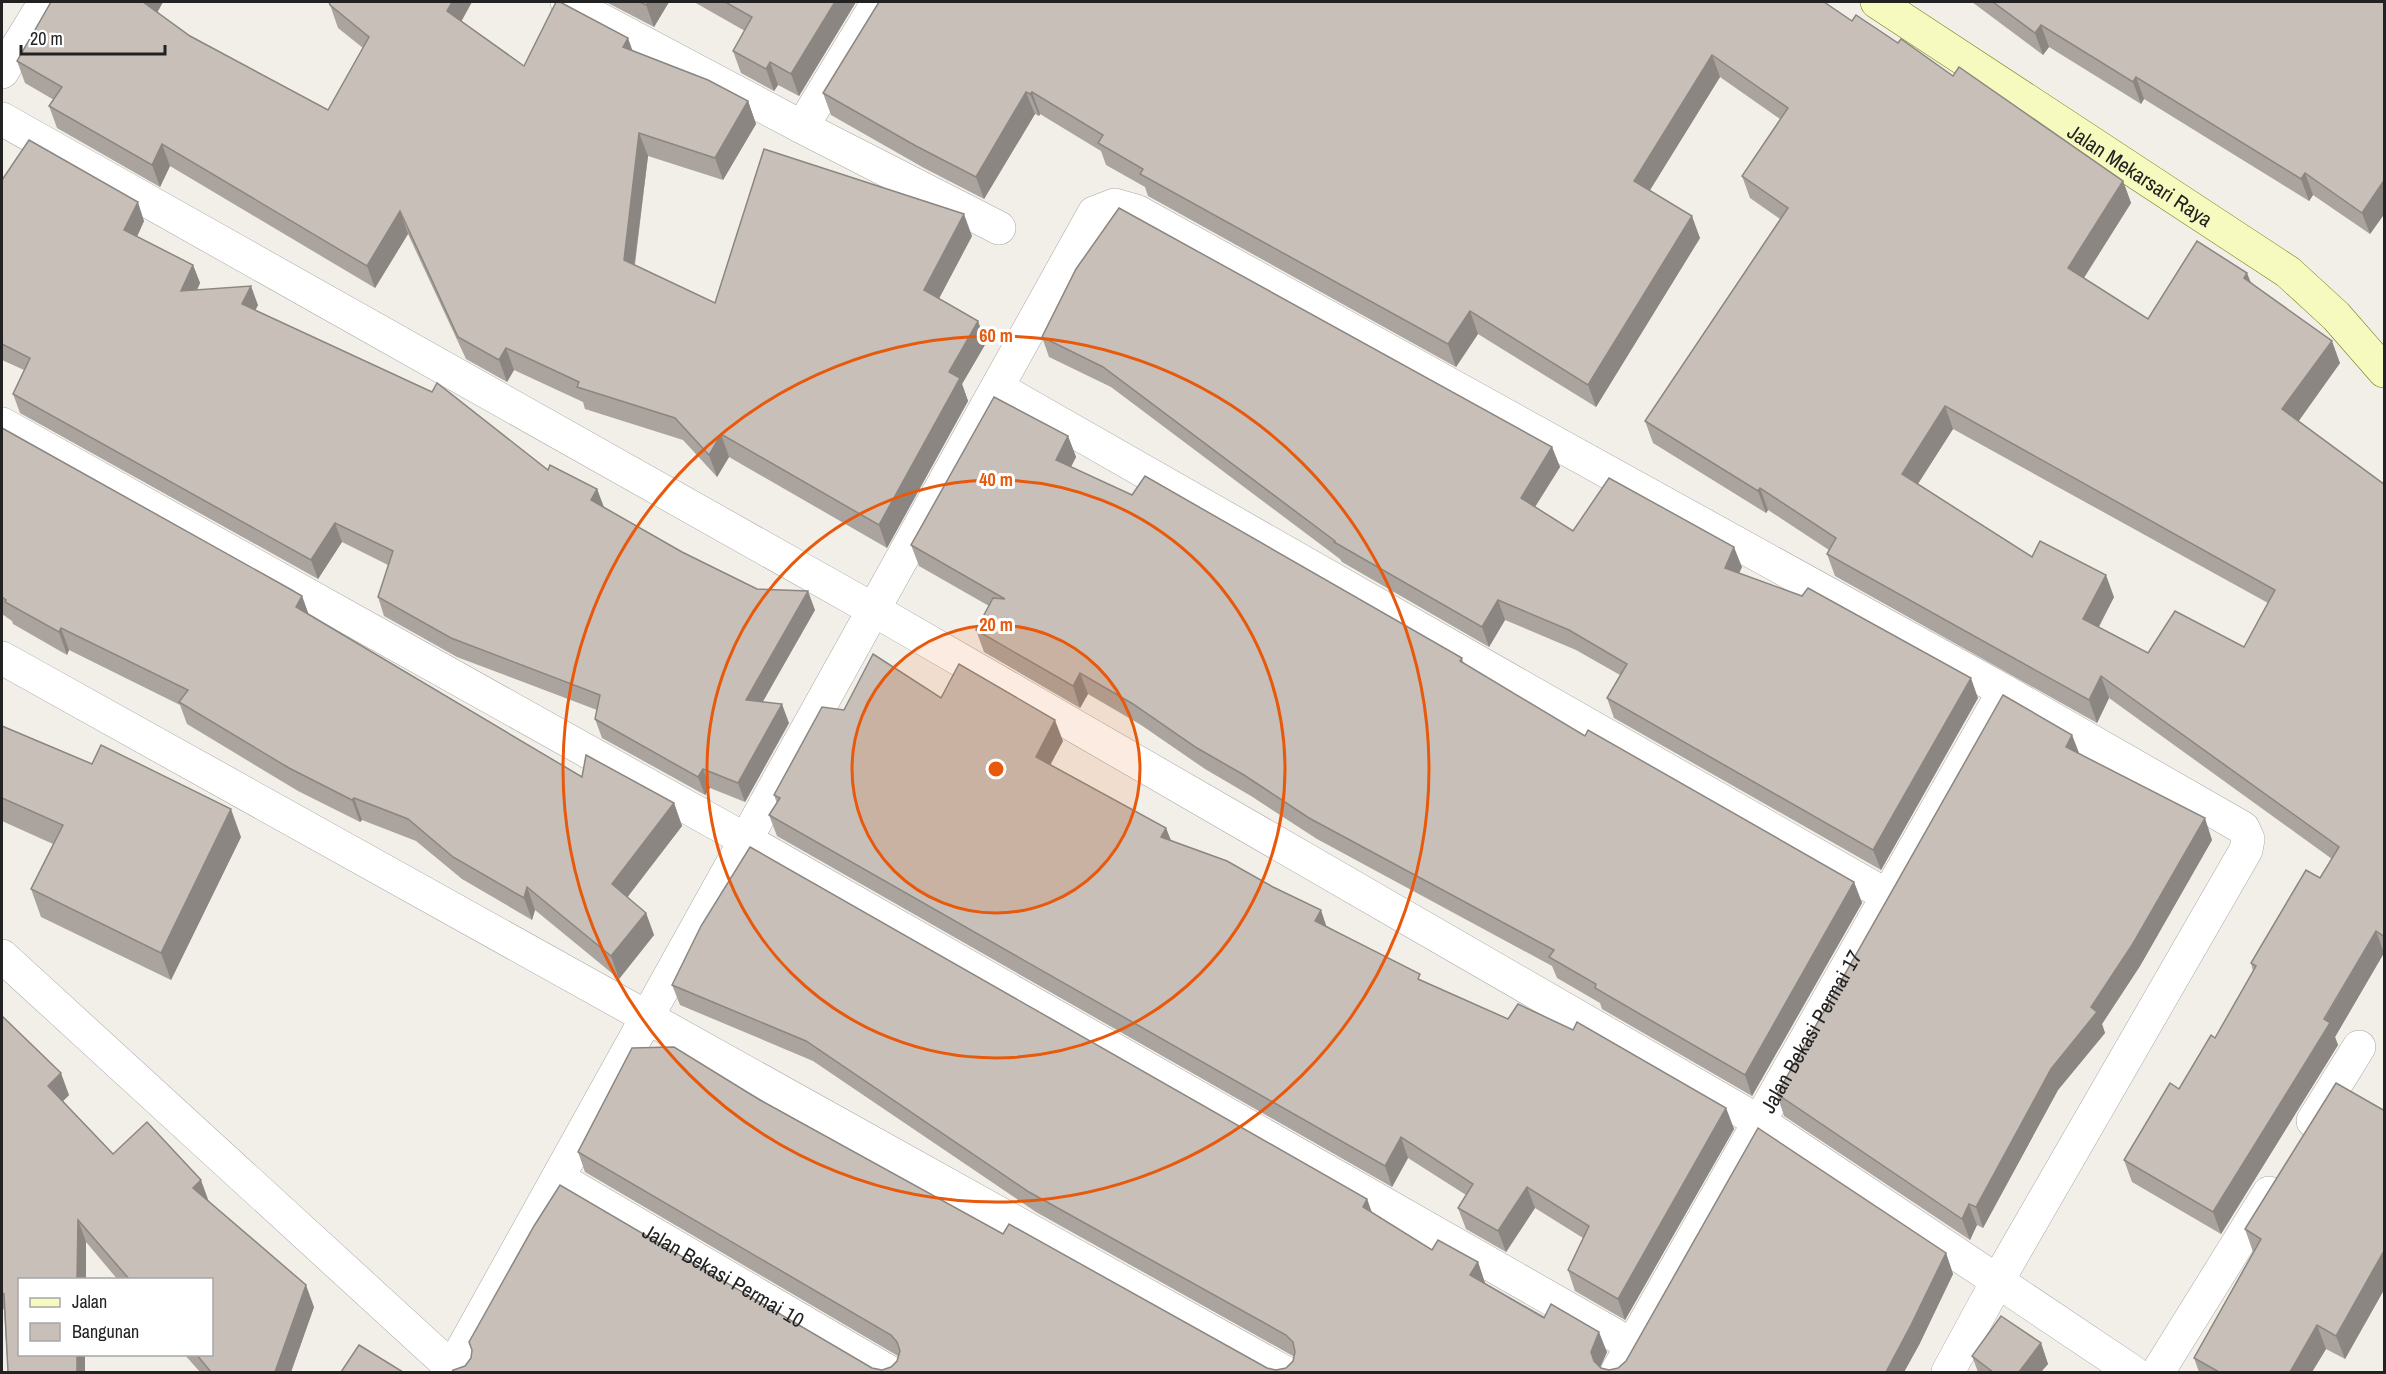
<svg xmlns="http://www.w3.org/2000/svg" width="2386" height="1374" font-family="'Archivo Narrow',sans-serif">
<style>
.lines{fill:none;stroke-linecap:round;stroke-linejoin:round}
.street-casing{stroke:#a9a9a9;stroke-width:34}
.secondary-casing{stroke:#707d05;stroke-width:34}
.street{stroke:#fff;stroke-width:33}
.secondary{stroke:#f7fabf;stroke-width:33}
.wall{fill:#aba49e;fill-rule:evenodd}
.shaded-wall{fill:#8b8681}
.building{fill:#c7bfb8;stroke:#8b8681;stroke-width:1.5;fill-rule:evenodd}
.ring{fill:none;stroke:#e8590c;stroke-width:3}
.labels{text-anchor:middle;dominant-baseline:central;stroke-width:6;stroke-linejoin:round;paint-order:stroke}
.street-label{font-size:21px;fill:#222;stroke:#fff}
.centre{fill:#e8590c;stroke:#fff;stroke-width:3}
.ring-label{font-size:18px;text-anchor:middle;font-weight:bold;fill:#e8590c;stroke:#fff;stroke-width:6;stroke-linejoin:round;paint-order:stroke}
</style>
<rect width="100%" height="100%" fill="#f2efe9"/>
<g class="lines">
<g class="street-casing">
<g id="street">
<path d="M 567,2 L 802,127 L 999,228"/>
<path d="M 2,72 L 45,2"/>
<path d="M 2,119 L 874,610 L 1760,1122 L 2133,1372"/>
<path d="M 802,127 L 878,2"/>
<path d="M 998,388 L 1888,896"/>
<path d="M 2,424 L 746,840 L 1632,1345"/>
<path d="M 2,658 L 1284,1372"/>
<path d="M 2,956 L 452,1368 L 461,1372"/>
<path d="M 2313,1121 L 2359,1047"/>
<path id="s1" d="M 558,1178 L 889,1372"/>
<path d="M 452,1368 L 1094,213 L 1115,205 L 1136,211 L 2004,691 L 2243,828 L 2248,839 L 2246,850 L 1998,1280 L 1948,1372"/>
<path id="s2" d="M 1617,1372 L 2004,691"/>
<path d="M 2158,1372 L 2269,1193"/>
</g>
</g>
<g class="secondary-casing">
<g id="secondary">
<path id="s3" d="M 1877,2 L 2288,272 L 2336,316 L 2384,371"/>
</g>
</g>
<use href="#street" class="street"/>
<use href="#secondary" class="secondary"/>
</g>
<g class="wall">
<path d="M 51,2 L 163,2 L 157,12 L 190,36 L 328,110 L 363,48 L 338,28 L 329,2 L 461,21 L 524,66 L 632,50 L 748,101 L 756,124 L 723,180 L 648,156 L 635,265 L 715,303 L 972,236 L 939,298 L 986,343 L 962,384 L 968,401 L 887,548 L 729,457 L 717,477 L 683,440 L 585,409 L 583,402 L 514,370 L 507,382 L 466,359 L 408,234 L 375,288 L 170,166 L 160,187 L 57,128 L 49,106 L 54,100 L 25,83 L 17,61 Z"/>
<path d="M 606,2 L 669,2 L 654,27 Z"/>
<path d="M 694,2 L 856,2 L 799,96 L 778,85 L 774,91 L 741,73 L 733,51 L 745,31 Z"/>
<path d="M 1972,2 L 2385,2 L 2385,213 L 2370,234 L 2313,195 L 2309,201 L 2144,99 L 2141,104 L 2049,47 L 2043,55 Z"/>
<path d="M 1852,21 L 1898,43 L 1953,76 L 2123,181 L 2131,203 L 2084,278 L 2148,319 L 2251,282 L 2340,363 L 2298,421 L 2385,485 L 2385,954 L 2384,953 L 2335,1037 L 2338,1045 L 2221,1234 L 2132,1182 L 2124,1160 L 2179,1089 L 2215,1038 L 2253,971 L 2251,963 L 2320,878 L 2332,859 L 2109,698 L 2097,723 L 1835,576 L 1827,554 L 1829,550 L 1768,510 L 1766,513 L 1653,443 L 1645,421 L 1780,219 L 1750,198 L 1742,176 L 1780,119 L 1720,77 L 1650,190 L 1700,238 L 1596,407 L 1478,334 L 1456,367 L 1148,196 L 1145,187 L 1106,165 L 1101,151 L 1040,114 L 1039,116 L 1035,114 L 984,199 L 924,168 L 831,115 L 823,93 ZM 1953,429 L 2268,603 L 2244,647 L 2148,653 L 2099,627 L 2114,597 L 2032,557 L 1918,484 Z"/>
<path d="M 2,180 L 144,221 L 137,237 L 193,265 L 200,283 L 197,290 L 258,305 L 255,310 L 548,470 L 597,489 L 604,507 L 682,552 L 757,589 L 815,610 L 762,702 L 789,723 L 745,802 L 710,788 L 705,795 L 602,738 L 595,719 L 597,710 L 457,657 L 384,616 L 378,597 L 388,565 L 342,542 L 318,579 L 20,413 L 13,394 L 24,370 L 2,360 Z"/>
<path d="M 1042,337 L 1552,447 L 1560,467 L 1535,507 L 1573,531 L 1742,567 L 1739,573 L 1978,698 L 1881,870 L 1614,718 L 1607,698 L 1620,675 L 1576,650 L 1505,620 L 1489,647 L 1342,562 L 1340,559 L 1111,387 L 1049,357 Z"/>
<path d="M 2,428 L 302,596 L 308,613 L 582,777 L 674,803 L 682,826 L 627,897 L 646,913 L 654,935 L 619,979 L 535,910 L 532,920 L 462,879 L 416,841 L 362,820 L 360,822 L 298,791 L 187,724 L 180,705 L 69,650 L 67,655 L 13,624 L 12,621 L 2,614 Z"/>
<path d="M 1068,436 L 1076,457 L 1071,467 L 1462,658 L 1464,664 L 1585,736 L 1854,882 L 1862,903 L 1752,1096 L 1602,1009 L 1600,1003 L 1557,978 L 1552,966 L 1317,839 L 1251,796 L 1205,769 L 1141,725 L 1088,694 L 1080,708 L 984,652 L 976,630 L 989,606 L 919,566 L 911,545 Z"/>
<path d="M 941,698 L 1063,741 L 1050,764 L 1166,828 L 1171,841 L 1327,926 L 1422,981 L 1508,1019 L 1726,1108 L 1734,1129 L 1625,1320 L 1575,1291 L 1568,1270 L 1583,1238 L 1535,1208 L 1506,1252 L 1466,1229 L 1458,1208 L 1466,1195 L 1408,1158 L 1392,1187 L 777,836 L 769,815 L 777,803 L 774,795 L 844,710 Z"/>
<path d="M 2,727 L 241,837 L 171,980 L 41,917 L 31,889 L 53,844 L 2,821 Z"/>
<path d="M 2072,735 L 2079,753 L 2212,840 L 2140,966 L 2102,1024 L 2105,1033 L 2058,1090 L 1983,1228 L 1977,1225 L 1970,1240 L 1784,1116 L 1777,1094 Z"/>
<path d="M 672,985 L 1367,1199 L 1372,1212 L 1432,1250 L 1478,1262 L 1485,1283 L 1607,1352 L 1600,1368 L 1609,1370 L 1618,1368 L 1946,1253 L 1953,1274 L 1919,1345 L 1904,1372 L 452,1372 L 872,1368 L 882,1370 L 891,1367 L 897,1361 L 898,1356 L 585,1172 L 578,1152 L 760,1100 L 1003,1234 L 1267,1368 L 1276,1370 L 1286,1368 L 1293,1361 L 1294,1356 L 1293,1356 L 1036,1212 L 813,1061 L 680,1005 Z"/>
<path d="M 2,1016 L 69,1095 L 63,1101 L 113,1154 L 208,1201 L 314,1307 L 291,1372 L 200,1372 L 184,1354 L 212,1354 L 212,1280 L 118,1280 L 86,1242 L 86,1280 L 20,1280 L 20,1354 L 85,1354 L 85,1372 L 8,1372 L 4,1310 L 2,1307 Z"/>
<path d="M 2385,1111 L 2385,1288 L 2345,1359 L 2326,1349 L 2312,1372 L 2199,1372 L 2194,1358 L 2253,1252 L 2245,1229 Z"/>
<path d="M 2041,1343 L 2048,1364 L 2041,1372 L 1978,1372 L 1972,1356 Z"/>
</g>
<g class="shaded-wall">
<path d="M 143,2 L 163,2 L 151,24 Z"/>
<path d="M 452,2 L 472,2 L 455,33 L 447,11 Z"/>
<path d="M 648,2 L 669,2 L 654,27 L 646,5 Z"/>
<path d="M 835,2 L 856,2 L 799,96 L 791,74 Z"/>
<path d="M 2041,25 L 2049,47 L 2043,55 L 2035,33 Z"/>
<path d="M 628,38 L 636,60 L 623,47 Z"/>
<path d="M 1712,55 L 1720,77 L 1642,203 L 1634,181 Z"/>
<path d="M 770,62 L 778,85 L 774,91 L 766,69 Z"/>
<path d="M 2136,77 L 2144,99 L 2141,104 L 2133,82 Z"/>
<path d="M 1026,92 L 1035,114 L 984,199 L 976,177 Z"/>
<path d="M 1032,92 L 1040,114 L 1039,116 L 1030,94 Z"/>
<path d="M 748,101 L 756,124 L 723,180 L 715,158 Z"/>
<path d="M 639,133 L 648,156 L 632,283 L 624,260 Z"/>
<path d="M 162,144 L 170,166 L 160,187 L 152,165 Z"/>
<path d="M 2305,173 L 2313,195 L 2309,201 L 2301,179 Z"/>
<path d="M 2385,179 L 2385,213 L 2370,234 L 2362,213 Z"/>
<path d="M 2123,181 L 2131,203 L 2076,290 L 2068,268 Z"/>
<path d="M 138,202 L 144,221 L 131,249 L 124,230 Z"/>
<path d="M 400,211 L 408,234 L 375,288 L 367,266 Z"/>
<path d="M 964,214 L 972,236 L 932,312 L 924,290 Z"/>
<path d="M 1692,216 L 1700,238 L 1596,407 L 1588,385 Z"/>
<path d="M 193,265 L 200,283 L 188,310 L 181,291 Z"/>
<path d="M 2247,273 L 2256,295 L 2244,278 Z"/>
<path d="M 251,286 L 258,305 L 249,323 L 242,304 Z"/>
<path d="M 1470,311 L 1478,334 L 1456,367 L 1448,344 Z"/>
<path d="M 978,321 L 986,343 L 962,384 L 968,401 L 887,548 L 879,525 L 949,372 Z"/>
<path d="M 2332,341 L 2340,363 L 2291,432 L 2282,409 Z"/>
<path d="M 506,348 L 514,370 L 507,382 L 499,360 Z"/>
<path d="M 1945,406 L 1953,429 L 1910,496 L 1902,474 Z"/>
<path d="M 721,434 L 729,457 L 717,477 L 709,455 Z"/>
<path d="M 1068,436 L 1076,457 L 1063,482 L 1056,460 Z"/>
<path d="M 1552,447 L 1560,467 L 1528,518 L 1521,498 Z"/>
<path d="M 1760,488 L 1768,510 L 1766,513 L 1758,491 Z"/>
<path d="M 597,489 L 604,508 L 591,500 Z"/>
<path d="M 335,523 L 342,542 L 318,579 L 311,560 Z"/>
<path d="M 1734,547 L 1742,567 L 1732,588 L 1725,568 Z"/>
<path d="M 2106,575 L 2114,597 L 2091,641 L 2083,619 Z"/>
<path d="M 808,591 L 815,610 L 753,719 L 746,700 Z"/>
<path d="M 302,596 L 310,618 L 296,607 Z"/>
<path d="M 1498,600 L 1505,620 L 1489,647 L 1482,627 Z"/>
<path d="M 61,628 L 69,650 L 67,655 L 59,632 Z"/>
<path d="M 1080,673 L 1088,694 L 1080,708 L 1073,686 Z"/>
<path d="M 2101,676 L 2109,698 L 2097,723 L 2089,700 Z"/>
<path d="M 1971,678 L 1978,698 L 1881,870 L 1873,850 Z"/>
<path d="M 782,704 L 789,723 L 745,802 L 738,783 Z"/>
<path d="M 1055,720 L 1063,741 L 1044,777 L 1036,757 Z"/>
<path d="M 2072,735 L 2080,756 L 2066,747 Z"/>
<path d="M 703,769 L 710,788 L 705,795 L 698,777 Z"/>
<path d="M 354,798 L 362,820 L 360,822 L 352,800 Z"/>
<path d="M 674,803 L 682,826 L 620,907 L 612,884 Z"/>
<path d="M 231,809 L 241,837 L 171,980 L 161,953 Z"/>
<path d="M 2205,818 L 2212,840 L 2140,966 L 2102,1024 L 2105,1033 L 2058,1090 L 1983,1228 L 1976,1207 L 2051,1069 L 2091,1007 Z"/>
<path d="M 1166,828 L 1174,848 L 1161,837 Z"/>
<path d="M 1854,882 L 1862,903 L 1752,1096 L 1745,1075 Z"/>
<path d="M 527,887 L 535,910 L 532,920 L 524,898 Z"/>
<path d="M 1321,910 L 1328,931 L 1315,921 Z"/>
<path d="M 646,913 L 654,935 L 619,979 L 611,956 Z"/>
<path d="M 2376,931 L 2384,953 L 2335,1037 L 2338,1045 L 2221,1234 L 2213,1212 Z"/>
<path d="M 61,1073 L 69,1095 L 56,1108 L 48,1086 Z"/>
<path d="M 1726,1108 L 1734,1129 L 1625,1320 L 1618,1299 Z"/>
<path d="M 1401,1137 L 1408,1158 L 1392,1187 L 1385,1166 Z"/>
<path d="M 201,1180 L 209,1202 L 193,1188 Z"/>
<path d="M 1527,1187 L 1535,1208 L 1506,1252 L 1498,1231 Z"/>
<path d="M 1367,1199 L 1374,1220 L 1363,1207 Z"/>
<path d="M 1969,1204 L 1977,1225 L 1970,1240 L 1962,1219 Z"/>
<path d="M 78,1220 L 86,1242 L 86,1280 L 77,1280 Z"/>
<path d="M 2385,1249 L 2385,1288 L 2345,1359 L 2336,1336 Z"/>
<path d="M 1946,1253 L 1953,1274 L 1919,1345 L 1904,1372 L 1886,1372 Z"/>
<path d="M 1478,1262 L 1485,1283 L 1477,1295 L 1470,1275 Z"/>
<path d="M 306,1285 L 314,1307 L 291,1372 L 275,1372 Z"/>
<path d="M 2317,1325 L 2326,1349 L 2312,1372 L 2290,1372 Z"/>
<path d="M 1599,1332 L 1607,1352 L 1598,1372 L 1591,1352 Z"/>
<path d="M 2041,1343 L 2048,1364 L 2041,1372 L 2019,1372 Z"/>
<rect x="77" y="1354" width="8" height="18"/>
</g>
<g class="building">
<path d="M 51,2 L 143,2 L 190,36 L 328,110 L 369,37 L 330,5 L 329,2 L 452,2 L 447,11 L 524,66 L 556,2 L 560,2 L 628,38 L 623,47 L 708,80 L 748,101 L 715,158 L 639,133 L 624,260 L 715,303 L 764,149 L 964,214 L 924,290 L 978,321 L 949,372 L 960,378 L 879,525 L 721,434 L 709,455 L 675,418 L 577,387 L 579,382 L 506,348 L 499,360 L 458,337 L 400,211 L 367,266 L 162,144 L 152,165 L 49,106 L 62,87 L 17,61 Z"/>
<path d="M 640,2 L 648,2 L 646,5 Z"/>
<path d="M 725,2 L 835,2 L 791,74 L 770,62 L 766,69 L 733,51 L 752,17 Z"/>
<path d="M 879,2 L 1824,2 L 1852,21 L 1856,15 L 1898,43 L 1901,39 L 1953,76 L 1959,67 L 2123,181 L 2068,268 L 2148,319 L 2197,241 L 2247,273 L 2244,278 L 2332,341 L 2282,409 L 2385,485 L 2385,937 L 2376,931 L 2324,1019 L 2330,1023 L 2213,1212 L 2124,1160 L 2170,1083 L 2179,1089 L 2211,1035 L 2215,1038 L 2256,966 L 2251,963 L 2306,870 L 2320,878 L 2339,847 L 2101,676 L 2089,700 L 1827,554 L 1836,538 L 1760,488 L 1758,491 L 1645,421 L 1788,208 L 1742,176 L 1788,108 L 1712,55 L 1634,181 L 1692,216 L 1588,385 L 1470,311 L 1448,344 L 1140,174 L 1143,169 L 1098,143 L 1103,135 L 1032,92 L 1030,94 L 1026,92 L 976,177 L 916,146 L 823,93 ZM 1945,406 L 2275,590 L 2244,647 L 2175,611 L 2148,653 L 2083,619 L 2106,575 L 2040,541 L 2032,557 L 1902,474 Z"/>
<path d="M 1993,2 L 2385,2 L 2385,179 L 2362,213 L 2305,173 L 2301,179 L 2136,77 L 2133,82 L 2041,25 L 2035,33 Z"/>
<path d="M 29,140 L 138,202 L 124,230 L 193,265 L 181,291 L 251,286 L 242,304 L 432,392 L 437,383 L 548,470 L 550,465 L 597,489 L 591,500 L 682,552 L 757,589 L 808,591 L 746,700 L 782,704 L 738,783 L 703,769 L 698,777 L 595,719 L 600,695 L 451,638 L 378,597 L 393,551 L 335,523 L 311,560 L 13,394 L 30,358 L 2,344 L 2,180 Z"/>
<path d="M 1119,208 L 1552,447 L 1521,498 L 1573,531 L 1609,478 L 1734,547 L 1725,568 L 1802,596 L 1808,588 L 1971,678 L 1873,850 L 1607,698 L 1627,664 L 1569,630 L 1498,600 L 1482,627 L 1334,542 L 1335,541 L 1103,367 L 1042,337 L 1076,269 Z"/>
<path d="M 994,397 L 1068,436 L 1056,460 L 1132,495 L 1145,476 L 1462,658 L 1460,661 L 1585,736 L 1588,730 L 1854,882 L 1745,1075 L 1595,988 L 1596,984 L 1549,957 L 1554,950 L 1309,818 L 1244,775 L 1197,748 L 1133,704 L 1080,673 L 1073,686 L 976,630 L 993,598 L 1005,599 L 911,545 Z"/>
<path d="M 2,428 L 290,589 L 302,596 L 296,607 L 582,777 L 586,755 L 674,803 L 612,884 L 646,913 L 611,956 L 527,887 L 524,898 L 453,857 L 408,819 L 354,798 L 352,800 L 289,768 L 179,702 L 188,690 L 61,628 L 59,632 L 5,602 L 6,600 L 2,597 Z"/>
<path d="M 873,654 L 941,698 L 959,664 L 1055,720 L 1036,757 L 1166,828 L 1161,837 L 1227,861 L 1273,887 L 1321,910 L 1315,921 L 1420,974 L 1418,979 L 1508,1019 L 1518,1004 L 1573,1030 L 1577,1022 L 1726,1108 L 1618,1299 L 1568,1270 L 1589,1226 L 1527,1187 L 1498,1231 L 1458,1208 L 1473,1184 L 1401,1137 L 1385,1166 L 769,815 L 780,798 L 774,795 L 822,707 L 844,710 Z"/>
<path d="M 2003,695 L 2072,735 L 2066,747 L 2205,818 L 2132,945 L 2091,1007 L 2097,1012 L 2051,1069 L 1976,1207 L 1969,1204 L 1962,1219 L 1777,1094 Z"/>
<path d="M 2,726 L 92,764 L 101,745 L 231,809 L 161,953 L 31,889 L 63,825 L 2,798 Z"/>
<path d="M 750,847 L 1367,1199 L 1363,1207 L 1432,1250 L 1438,1240 L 1478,1262 L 1470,1275 L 1544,1318 L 1551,1304 L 1599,1332 L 1591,1352 L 1594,1361 L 1601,1368 L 1609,1370 L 1618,1368 L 1626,1361 L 1758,1128 L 1946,1253 L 1911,1325 L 1886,1372 L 452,1372 L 453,1370 L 465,1366 L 471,1358 L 472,1350 L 469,1342 L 534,1226 L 560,1185 L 872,1368 L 882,1370 L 891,1367 L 897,1361 L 900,1351 L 897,1342 L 891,1335 L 578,1152 L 632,1048 L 674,1047 L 760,1100 L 1003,1234 L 1009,1224 L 1267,1368 L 1276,1370 L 1286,1368 L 1293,1361 L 1295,1352 L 1293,1342 L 1286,1335 L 1029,1192 L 806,1041 L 672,985 L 701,926 Z"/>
<path d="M 2,1016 L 61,1073 L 48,1086 L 113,1154 L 147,1122 L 201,1180 L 193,1188 L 306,1285 L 275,1372 L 211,1372 L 196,1354 L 212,1354 L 212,1280 L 130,1280 L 78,1220 L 77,1280 L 20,1280 L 20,1354 L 77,1354 L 77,1372 L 8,1372 L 4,1294 L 2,1292 Z"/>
<path d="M 2336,1083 L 2385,1111 L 2385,1249 L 2336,1336 L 2317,1325 L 2290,1372 L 2219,1372 L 2194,1358 L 2261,1239 L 2245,1229 Z"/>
<path d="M 2001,1316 L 2041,1343 L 2019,1372 L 1993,1372 L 1972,1356 Z"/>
<path d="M 359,1345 L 403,1372 L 341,1372 Z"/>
</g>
<circle cx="996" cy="769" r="144" fill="#e8590c" fill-opacity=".12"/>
<g class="ring">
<circle cx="996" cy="769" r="144"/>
<circle cx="996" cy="769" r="289"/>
<circle cx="996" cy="769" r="433"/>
</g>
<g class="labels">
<g class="street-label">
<text stroke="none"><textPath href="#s3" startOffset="315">Jalan Mekarsari Raya</textPath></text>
<text stroke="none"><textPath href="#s2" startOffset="392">Jalan Bekasi Permai 17</textPath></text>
<text stroke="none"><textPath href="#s1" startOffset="192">Jalan Bekasi Permai 10</textPath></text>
</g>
</g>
<circle cx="996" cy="769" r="9" class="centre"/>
<g class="ring-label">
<text x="996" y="342">60 m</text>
<text x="996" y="486">40 m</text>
<text x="996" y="631">20 m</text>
</g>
<rect width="2386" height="1374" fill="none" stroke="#222222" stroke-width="6"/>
<rect x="18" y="1278" width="195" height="78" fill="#ffffff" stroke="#a7a7a7" stroke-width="1.5"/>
<rect x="30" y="1298" width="30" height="9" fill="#f7fabf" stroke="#a7a7a7" stroke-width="1.5"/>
<text x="72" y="1308" font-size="18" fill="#222222">Jalan</text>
<rect x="30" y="1323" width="30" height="18" fill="#c7bfb8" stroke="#a7a7a7" stroke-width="1.5"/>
<text x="72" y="1338" font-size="18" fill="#222222">Bangunan</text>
<path d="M21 45v9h144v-9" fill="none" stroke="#222222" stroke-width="3"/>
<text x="30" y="45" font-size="18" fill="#222222" stroke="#ffffff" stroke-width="4.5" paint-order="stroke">20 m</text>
</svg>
